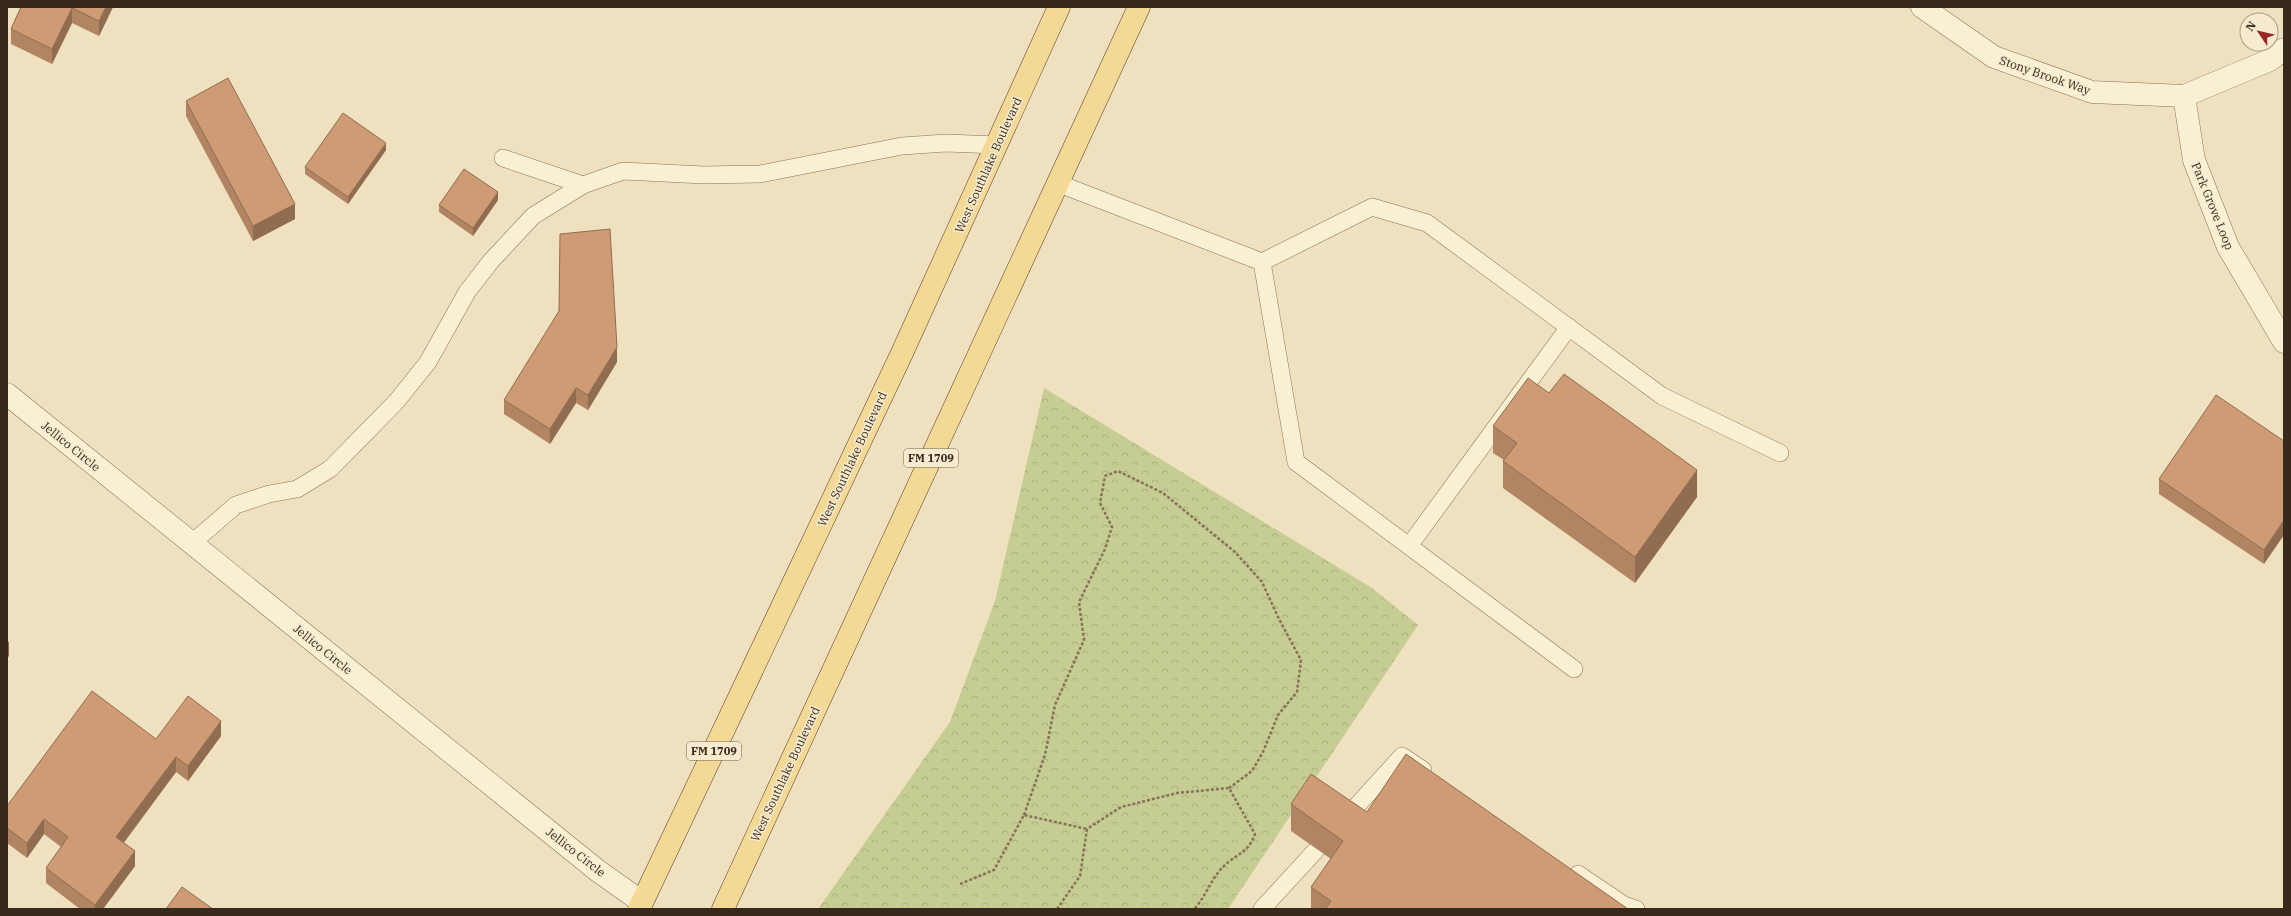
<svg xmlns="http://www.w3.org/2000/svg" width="2291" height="916" font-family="'IBM Plex Serif',serif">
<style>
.park{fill:url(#park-crowns)}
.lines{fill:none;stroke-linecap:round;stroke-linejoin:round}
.service-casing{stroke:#887257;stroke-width:18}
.minor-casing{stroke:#887257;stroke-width:23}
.primary-casing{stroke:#55402c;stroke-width:23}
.path{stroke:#887257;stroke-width:2.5;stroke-dasharray:3 2;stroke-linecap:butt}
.service{stroke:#f9efd3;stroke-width:17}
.minor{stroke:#f9efd3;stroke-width:22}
.primary{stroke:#f4d895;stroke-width:22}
.wall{fill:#b18564}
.shaded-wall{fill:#906c51}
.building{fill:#ce9b74;stroke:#906c51}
.labels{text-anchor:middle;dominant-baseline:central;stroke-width:3;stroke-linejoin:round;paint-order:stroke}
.shield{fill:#f6ebcf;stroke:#706452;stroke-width:1}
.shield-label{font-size:11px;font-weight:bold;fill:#372a1c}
.street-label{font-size:12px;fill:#372a1c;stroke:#f6ebcf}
</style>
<defs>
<pattern id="park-crowns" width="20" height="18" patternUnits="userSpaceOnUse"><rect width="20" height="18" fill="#c5cd93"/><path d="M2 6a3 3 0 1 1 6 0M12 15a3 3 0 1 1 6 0" fill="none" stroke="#aab07e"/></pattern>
</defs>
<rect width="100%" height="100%" fill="#efe1bf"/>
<path class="park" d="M 1044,388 L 1372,588 L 1418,625 L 1228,909 L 818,909 L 950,722 L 995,601 Z"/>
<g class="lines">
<g class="service-casing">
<g id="service">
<path d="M 503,158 L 583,185"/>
<path d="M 1057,183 L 1262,262 L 1372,207 L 1427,223 L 1662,396 L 1780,453"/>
<path d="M 1262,262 L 1296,462 L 1574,669"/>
<path d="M 192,543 L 236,505 L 269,494 L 297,489 L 330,469 L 396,402 L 428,362 L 467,292 L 491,261 L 533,216 L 583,185 L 623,171 L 704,175 L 760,174 L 902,146 L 946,143 L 997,145"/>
<path d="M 1409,546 L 1569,327"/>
<path d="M 1342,822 L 1402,756 L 1423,770"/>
<path d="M 1578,874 L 1624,905 L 1636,909"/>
<path d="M 1262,909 L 1317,849"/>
</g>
</g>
<g class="minor-casing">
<g id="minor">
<path d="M 1922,7 L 1994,57 L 2092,92 L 2184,96"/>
<path d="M 2284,49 L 2270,60 L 2184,96 L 2194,160 L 2228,247 L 2284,342"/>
<path d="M 7,394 L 598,871 L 642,902"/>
</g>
</g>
<g class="primary-casing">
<g id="primary">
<path d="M 639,909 L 902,353 L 1059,7"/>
<path d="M 723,909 L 1139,7"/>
</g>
</g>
<g class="path">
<path d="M 1024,815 L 1045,755 L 1055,705 L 1084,640 L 1079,602 L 1105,549 L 1112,527 L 1100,503 L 1105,476 L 1118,471 L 1163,493 L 1235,552 L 1262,582 L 1279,619 L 1301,660 L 1297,692 L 1278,715 L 1263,752 L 1252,771 L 1229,788"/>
<path d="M 960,884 L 994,870 L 1024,815 L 1087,829"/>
<path d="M 1057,909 L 1080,876 L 1087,829 L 1121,807 L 1177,793 L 1229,788 L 1255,834 C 1247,855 1238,852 1224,866 C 1211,878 1206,897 1194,909"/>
</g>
<use href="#service" class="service"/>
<use href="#minor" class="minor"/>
<use href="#primary" class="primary"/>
</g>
<g class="wall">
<path d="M 21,7 L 113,7 L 99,36 L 72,23 L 52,64 L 11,44 L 11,29 Z"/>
<path d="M 186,101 L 295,219 L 253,241 L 186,116 Z"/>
<path d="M 386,150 L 348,204 L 305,174 L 305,167 Z"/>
<path d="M 498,200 L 473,236 L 439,212 L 439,205 Z"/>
<path d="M 617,362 L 588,410 L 576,403 L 550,444 L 504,414 L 504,400 Z"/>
<path d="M 1549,393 L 1697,497 L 1635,583 L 1503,488 L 1503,461 L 1504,460 L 1493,453 L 1493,426 Z"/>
<path d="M 2284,441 L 2264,564 L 2159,494 L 2159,479 Z"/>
<path d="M 221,736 L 188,781 L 176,772 L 124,843 L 135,866 L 103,909 L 80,909 L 46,883 L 46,868 L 61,847 L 44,834 L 27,858 L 7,843 L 7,806 L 156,739 Z"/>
<path d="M 1291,804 L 1367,812 L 1628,909 L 1311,909 L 1311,887 L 1331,859 L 1291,831 Z"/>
</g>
<g class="shaded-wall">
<path d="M 106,7 L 113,7 L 99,36 L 99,21 Z"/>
<path d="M 72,8 L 72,23 L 52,64 L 52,49 Z"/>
<path d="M 386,143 L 386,150 L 348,204 L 348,197 Z"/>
<path d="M 498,192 L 498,200 L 473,236 L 473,228 Z"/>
<path d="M 295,204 L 295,219 L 253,241 L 253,226 Z"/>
<path d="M 617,347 L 617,362 L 588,410 L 588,395 Z"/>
<path d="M 576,388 L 576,403 L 550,444 L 550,429 Z"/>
<path d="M 1697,470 L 1697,497 L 1635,583 L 1635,557 Z"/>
<path d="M 2284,520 L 2284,535 L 2264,564 L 2264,550 Z"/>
<path d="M 9,641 L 9,656 L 7,659 L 7,644 Z"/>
<path d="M 221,721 L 221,736 L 188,781 L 188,766 Z"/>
<path d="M 176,757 L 176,772 L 116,852 L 116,837 Z"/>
<path d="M 44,819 L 44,834 L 27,858 L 27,843 Z"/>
<path d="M 135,851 L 135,866 L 103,909 L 95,909 L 95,905 Z"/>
</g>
<g class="building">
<path d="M 21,7 L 106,7 L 99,21 L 72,8 L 52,49 L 11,29 Z"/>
<path d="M 228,78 L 295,204 L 253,226 L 186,101 Z"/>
<path d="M 343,113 L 386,143 L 348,197 L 305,167 Z"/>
<path d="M 464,169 L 498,192 L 473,228 L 439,205 Z"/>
<path d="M 610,229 L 617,347 L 588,395 L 576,388 L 550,429 L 504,400 L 559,311 L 560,234 Z"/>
<path d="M 1564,374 L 1697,470 L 1635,557 L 1503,461 L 1517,443 L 1493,426 L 1528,378 L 1549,393 Z"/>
<path d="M 2216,395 L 2284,441 L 2284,520 L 2264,550 L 2159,479 Z"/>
<path d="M 92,691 L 156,739 L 188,696 L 221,721 L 188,766 L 176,757 L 116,837 L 135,851 L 95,905 L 46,868 L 68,837 L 44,819 L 27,843 L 7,828 L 7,806 Z"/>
<path d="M 1406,754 L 1628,909 L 1325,909 L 1331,901 L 1311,887 L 1343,841 L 1291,804 L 1311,774 L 1367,812 Z"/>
<path d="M 182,887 L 213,909 L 166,909 Z"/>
</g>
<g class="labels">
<g class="shield">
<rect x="904" y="449" width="54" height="18" rx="3"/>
<rect x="687" y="742" width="54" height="18" rx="3"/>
</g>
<g class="shield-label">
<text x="931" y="458">FM 1709</text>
<text x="714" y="751">FM 1709</text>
</g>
<g class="street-label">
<text transform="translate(2045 75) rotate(19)">Stony Brook Way</text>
<text transform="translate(988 165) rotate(-66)">West Southlake Boulevard</text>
<text transform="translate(2213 206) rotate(68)">Park Grove Loop</text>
<text transform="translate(71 446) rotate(39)">Jellico Circle</text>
<text transform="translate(852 459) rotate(-65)">West Southlake Boulevard</text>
<text transform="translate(323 649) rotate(39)">Jellico Circle</text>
<text transform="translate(785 774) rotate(-65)">West Southlake Boulevard</text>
<text transform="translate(576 852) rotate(38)">Jellico Circle</text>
</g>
</g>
<rect width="2291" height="916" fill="none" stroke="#372a1c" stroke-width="16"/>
<g transform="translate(2259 32) rotate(305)"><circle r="19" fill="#f6ebcf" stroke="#aa9e87"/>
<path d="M0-3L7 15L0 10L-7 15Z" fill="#982726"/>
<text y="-6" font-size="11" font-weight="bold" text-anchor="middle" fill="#372a1c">N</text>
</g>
</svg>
